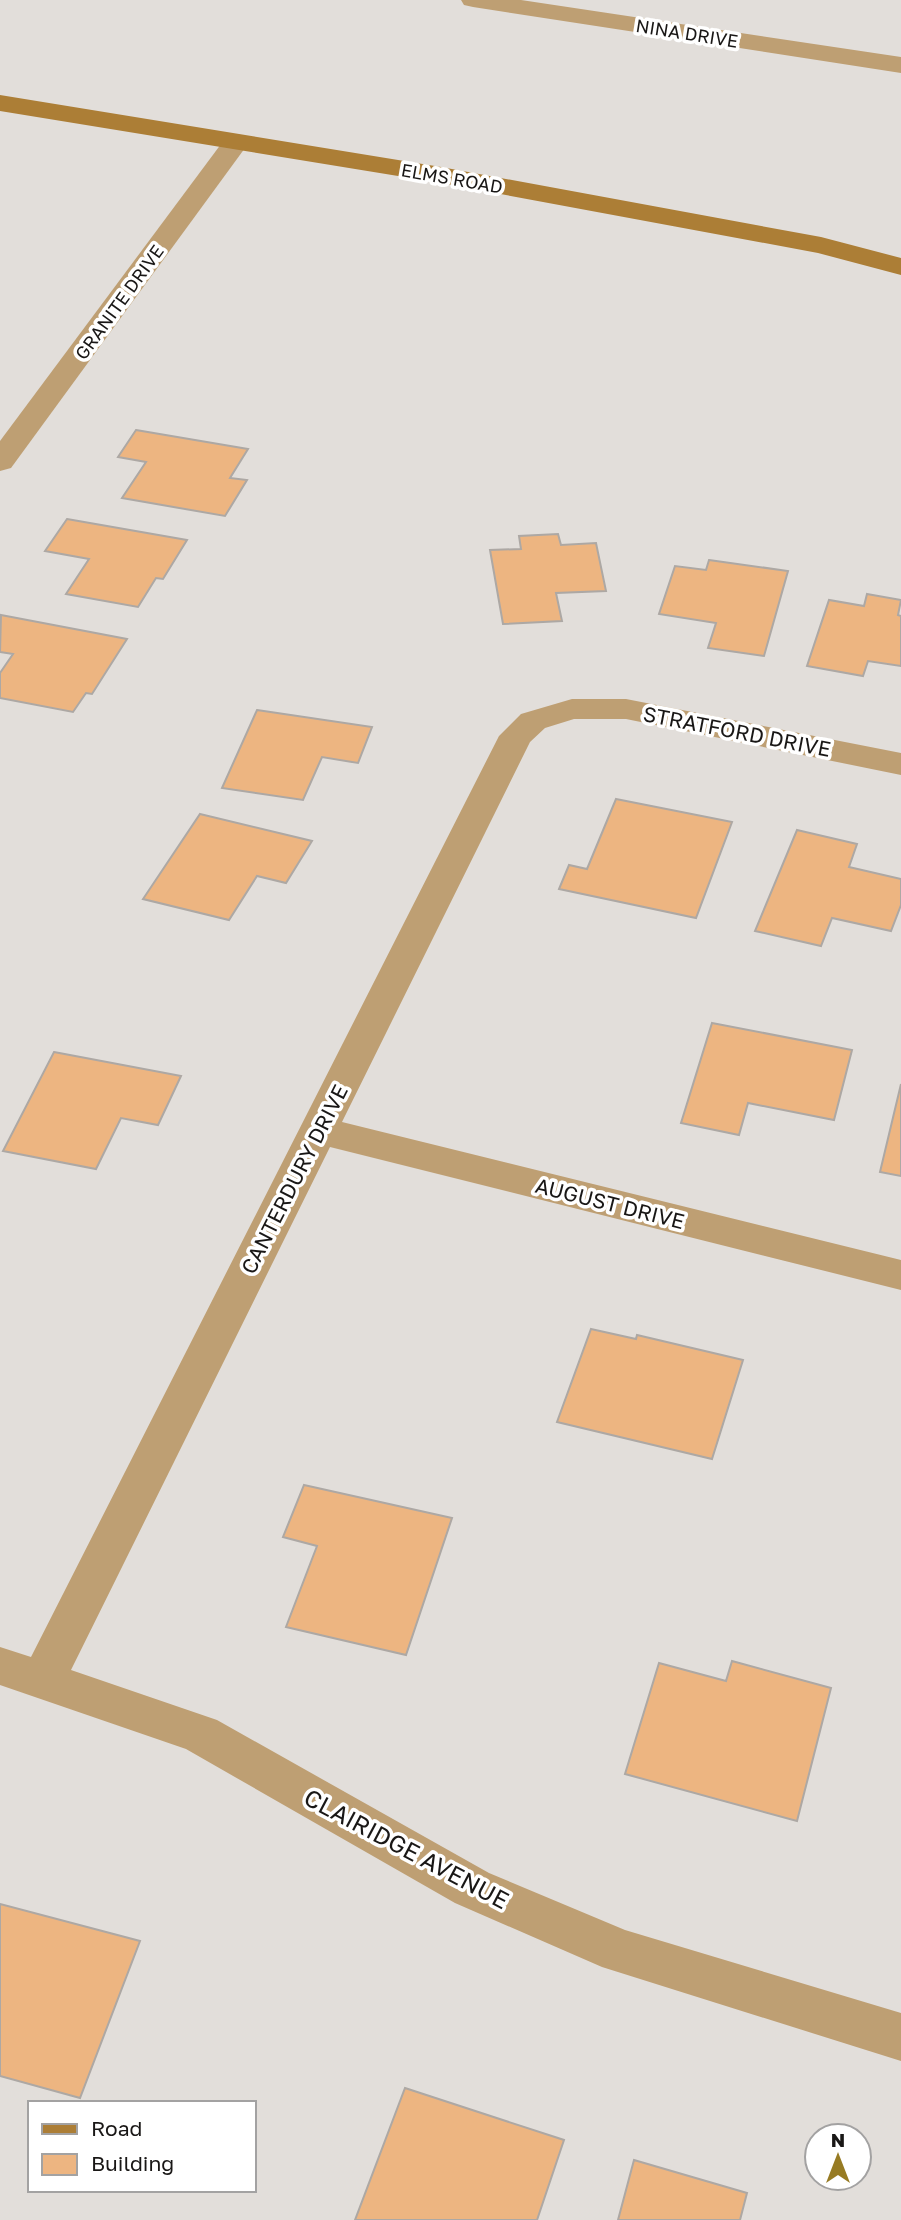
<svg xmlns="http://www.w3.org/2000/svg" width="901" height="2220" font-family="'Golos Text',sans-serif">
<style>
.building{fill:#edb581;stroke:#ada8a4;stroke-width:2}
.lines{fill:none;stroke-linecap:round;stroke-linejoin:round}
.minor{fill:#be9f73;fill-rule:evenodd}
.secondary{fill:#ac7e36;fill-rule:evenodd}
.labels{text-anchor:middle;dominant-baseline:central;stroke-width:7;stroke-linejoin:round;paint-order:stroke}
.far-street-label{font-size:18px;fill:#191716;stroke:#fff}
.street-label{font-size:21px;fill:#191716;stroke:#fff}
.near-street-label{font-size:24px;fill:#191716;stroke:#fff}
</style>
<rect width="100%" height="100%" fill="#e2deda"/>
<g class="building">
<path d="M 136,430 L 248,449 L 230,478 L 247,480 L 225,516 L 122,498 L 146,462 L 118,457 Z"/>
<path d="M 67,519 L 187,540 L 163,579 L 156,578 L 138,607 L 66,594 L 89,559 L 45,551 Z"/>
<path d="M 558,534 L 561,545 L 596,543 L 606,591 L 556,593 L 562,621 L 503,624 L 490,550 L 521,549 L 519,536 Z"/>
<path d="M 709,560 L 788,571 L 764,656 L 708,648 L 716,623 L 659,614 L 675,566 L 706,570 Z"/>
<path d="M 867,594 L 901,600 L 898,615 L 901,616 L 901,666 L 868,661 L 863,676 L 807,666 L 829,600 L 864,606 Z"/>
<path d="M 1,615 L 127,639 L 92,694 L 86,693 L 73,712 L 0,698 L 0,673 L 13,654 L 0,652 Z"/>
<path d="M 257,710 L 372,727 L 358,763 L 322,757 L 303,800 L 222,788 Z"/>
<path d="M 616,799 L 732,822 L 696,918 L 559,889 L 569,865 L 587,869 Z"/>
<path d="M 200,814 L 312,841 L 286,883 L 257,876 L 229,920 L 143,899 Z"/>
<path d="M 797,830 L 857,844 L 849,867 L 901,879 L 901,905 L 891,931 L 832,918 L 821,946 L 755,931 Z"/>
<path d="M 712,1023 L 852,1050 L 834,1120 L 748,1103 L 739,1135 L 681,1123 Z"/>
<path d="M 54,1052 L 181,1076 L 158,1125 L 121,1118 L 96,1169 L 3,1151 Z"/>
<path d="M 901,1084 L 901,1176 L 880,1172 Z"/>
<path d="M 591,1329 L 636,1339 L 637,1335 L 743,1360 L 712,1459 L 557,1422 Z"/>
<path d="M 304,1485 L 452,1518 L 406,1655 L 286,1627 L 317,1546 L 283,1537 Z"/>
<path d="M 732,1661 L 831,1688 L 797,1821 L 625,1774 L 659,1663 L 726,1681 Z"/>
<path d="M 0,1904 L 140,1941 L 80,2098 L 0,2076 Z"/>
<path d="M 405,2088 L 564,2140 L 537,2220 L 355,2220 Z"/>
<path d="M 634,2160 L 747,2193 L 740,2220 L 618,2220 Z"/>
</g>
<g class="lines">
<g class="minor">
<path d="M 461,0 L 521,0 L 901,57 L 901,73 L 473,7 L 464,5 Z"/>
<path d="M 236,134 L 245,136 L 249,142 L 245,148 L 11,468 L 0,471 L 0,441 L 227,136 Z"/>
<path d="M 572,699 L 626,699 L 901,753 L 901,775 L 626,719 L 574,719 L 545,728 L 530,742 L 342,1122 L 901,1260 L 901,1290 L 330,1147 L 71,1670 L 217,1720 L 489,1873 L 625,1930 L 901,2013 L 901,2061 L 602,1967 L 455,1903 L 186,1749 L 0,1685 L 0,1647 L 31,1657 L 499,736 L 521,714 Z"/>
</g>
<path class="secondary" d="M 0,95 L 441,167 L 821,237 L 901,258 L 901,275 L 818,253 L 441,183 L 0,111 Z"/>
</g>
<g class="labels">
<g class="far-street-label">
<text transform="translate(687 33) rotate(9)">NINA DRIVE</text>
<text transform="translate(452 178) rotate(10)">ELMS ROAD</text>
<text transform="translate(119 302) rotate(-54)">GRANITE DRIVE</text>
</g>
<g class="street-label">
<text transform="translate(737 731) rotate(11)">STRATFORD DRIVE</text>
<text transform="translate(294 1179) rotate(-63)">CANTERDURY DRIVE</text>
<text transform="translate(610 1203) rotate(14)">AUGUST DRIVE</text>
</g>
<g class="near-street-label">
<text transform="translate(407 1848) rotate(28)">CLAIRIDGE AVENUE</text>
</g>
</g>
<rect x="28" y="2101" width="228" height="91" fill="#ffffff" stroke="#a3a2a2" stroke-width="2"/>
<rect x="42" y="2124" width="35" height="10" fill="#ac7e36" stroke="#a3a2a2" stroke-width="2"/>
<text x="91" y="2136" font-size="21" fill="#191716">Road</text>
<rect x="42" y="2154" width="35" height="21" fill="#edb581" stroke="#a3a2a2" stroke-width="2"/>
<text x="91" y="2171" font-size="21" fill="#191716">Building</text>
<g transform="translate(838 2157)"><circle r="33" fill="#ffffff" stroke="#a3a2a2" stroke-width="2"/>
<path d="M0-5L12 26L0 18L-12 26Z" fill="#977b23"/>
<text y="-10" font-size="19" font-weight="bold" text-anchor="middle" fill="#191716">N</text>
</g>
</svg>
